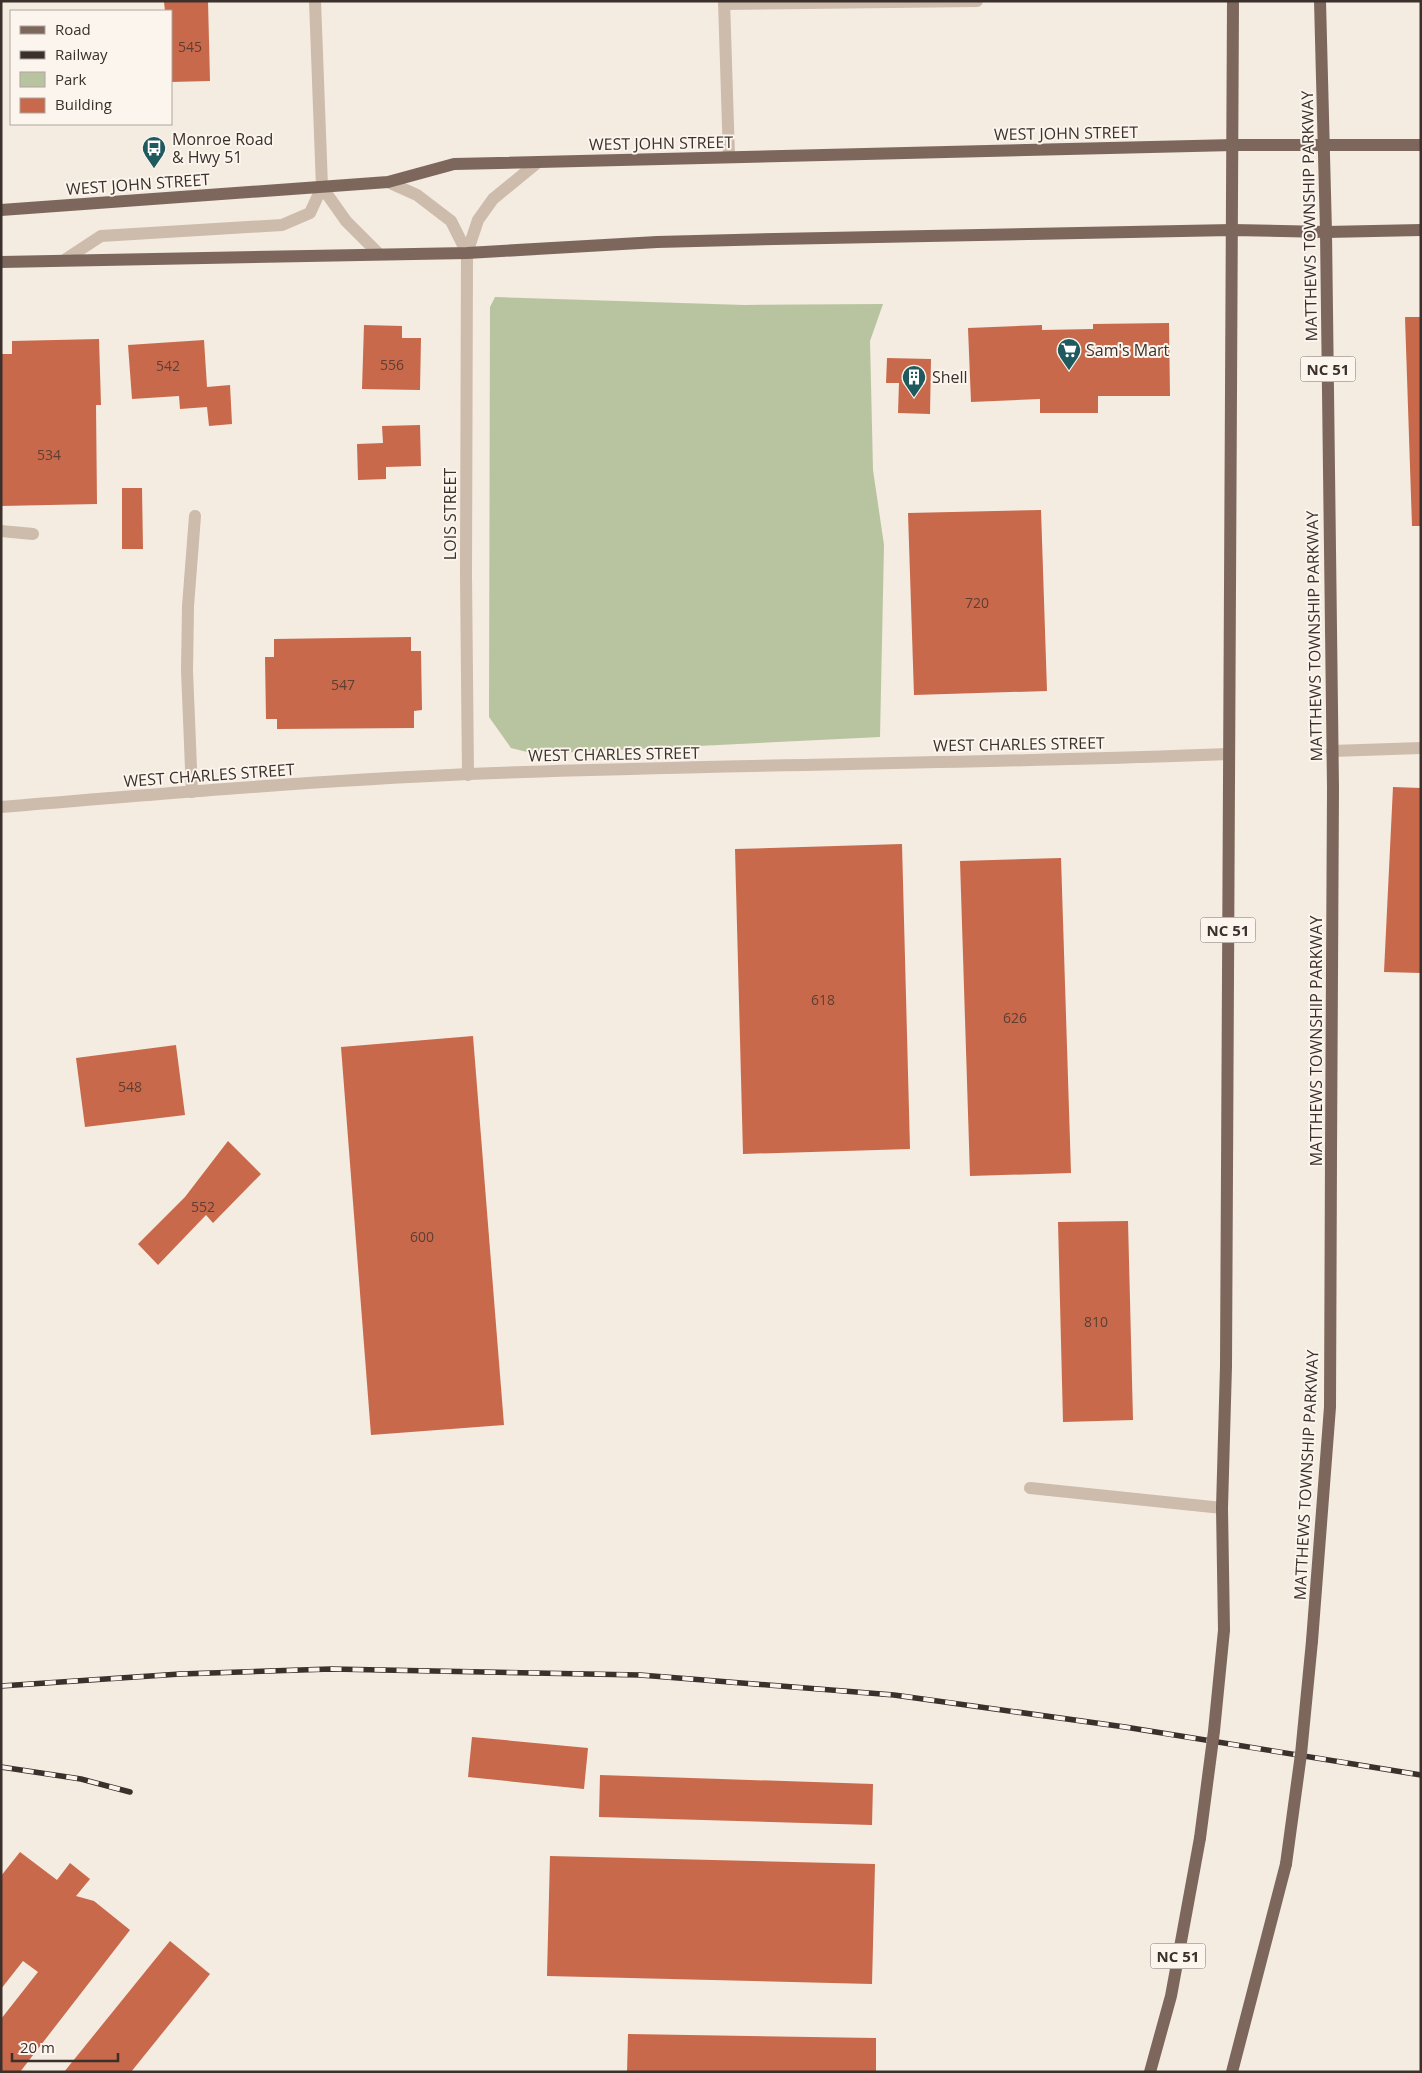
<svg xmlns="http://www.w3.org/2000/svg" width="1422" height="2073" font-family="'Open Sans',sans-serif">
<style>
.green{fill:#b8c4a0}
.building{fill:#c8694b}
.lines{fill:none;stroke-linecap:round;stroke-linejoin:round}
.minor{stroke:#cdbbac;stroke-width:12}
.major{stroke:#7d675c;stroke-width:12}
.rail-casing{stroke:#3b302b;stroke-width:5.5}
.rail{stroke:#fbf5ee;stroke-width:4;stroke-dasharray:11;stroke-linecap:butt}
.major-bridge{stroke:#7d675c;stroke-width:12}
.labels{text-anchor:middle;dominant-baseline:central;stroke-width:4;stroke-linejoin:round;paint-order:stroke}
.number-label{font-size:14px;fill:#5e3e33}
.shield{fill:#fbf5ee;stroke:#756b66;stroke-width:1}
.shield-label{font-size:15px;font-weight:bold;fill:#3b302b}
.street-label{font-size:16px;fill:#3b302b;stroke:#fbf5ee}
.poi-label{font-size:16px;fill:#3b302b;stroke:#fbf5ee;text-anchor:start}
</style>
<rect width="100%" height="100%" fill="#f4ebe1"/>
<path class="green" d="M 495,297 L 744,305 L 883,304 L 870,341 L 873,470 L 884,545 L 880,737 L 535,754 L 511,748 L 489,717 L 490,307 Z"/>
<g class="building">
<path d="M 208,1 L 210,81 L 171,82 L 171,11 L 165,11 L 164,2 Z"/>
<path d="M 1405,317 L 1421,317 L 1421,526 L 1412,526 Z"/>
<path d="M 1169,323 L 1170,396 L 1098,396 L 1098,413 L 1040,413 L 1040,399 L 971,402 L 968,328 L 1042,325 L 1042,330 L 1093,329 L 1093,324 Z"/>
<path d="M 364,325 L 402,326 L 402,338 L 421,338 L 420,390 L 362,389 Z"/>
<path d="M 99,339 L 101,405 L 96,405 L 97,504 L 1,506 L 1,354 L 12,354 L 12,341 Z"/>
<path d="M 204,340 L 207,387 L 230,385 L 232,424 L 209,426 L 207,407 L 180,409 L 179,396 L 132,399 L 128,345 Z"/>
<path d="M 887,358 L 931,359 L 930,414 L 898,413 L 899,383 L 886,383 Z"/>
<path d="M 420,425 L 421,466 L 386,467 L 386,479 L 358,480 L 357,444 L 383,443 L 382,426 Z"/>
<path d="M 122,488 L 142,488 L 143,549 L 122,549 Z"/>
<path d="M 1041,510 L 1047,691 L 914,695 L 908,513 Z"/>
<path d="M 411,637 L 411,651 L 421,651 L 422,710 L 414,711 L 414,728 L 277,729 L 277,719 L 266,719 L 265,657 L 274,657 L 274,639 Z"/>
<path d="M 1393,787 L 1421,788 L 1421,973 L 1384,972 Z"/>
<path d="M 902,844 L 910,1149 L 743,1154 L 735,849 Z"/>
<path d="M 1061,858 L 1071,1173 L 970,1176 L 960,861 Z"/>
<path d="M 473,1036 L 504,1425 L 371,1435 L 341,1047 Z"/>
<path d="M 176,1045 L 185,1115 L 85,1127 L 76,1058 Z"/>
<path d="M 228,1141 L 261,1174 L 213,1223 L 206,1215 L 158,1265 L 138,1244 L 185,1197 Z"/>
<path d="M 1128,1221 L 1133,1420 L 1063,1422 L 1058,1222 Z"/>
<path d="M 472,1737 L 588,1748 L 584,1789 L 468,1777 Z"/>
<path d="M 600,1775 L 873,1784 L 872,1825 L 599,1817 Z"/>
<path d="M 20,1852 L 57,1880 L 70,1863 L 90,1879 L 76,1896 L 94,1901 L 130,1930 L 20,2072 L 1,2072 L 1,2019 L 38,1972 L 23,1961 L 1,1989 L 1,1876 Z"/>
<path d="M 550,1856 L 875,1864 L 872,1984 L 547,1976 Z"/>
<path d="M 170,1941 L 210,1974 L 131,2072 L 64,2072 Z"/>
<path d="M 628,2034 L 876,2038 L 876,2072 L 627,2072 Z"/>
</g>
<g class="lines">
<g class="minor">
<path d="M 724,1 L 729,157"/>
<path d="M 724,4 L 977,1"/>
<path d="M 388,182 L 417,195 L 451,221 L 467,253"/>
<path d="M 322,187 L 346,221 L 379,254"/>
<path d="M 66,259 L 101,236 L 282,225 L 310,213 L 322,187 L 315,1"/>
<path d="M 1,531 L 33,534"/>
<path d="M 1332,751 L 1421,748"/>
<path d="M 468,775 L 466,576 L 467,253 L 478,220 L 493,199 L 538,162"/>
<path d="M 192,792 L 187,671 L 188,606 L 195,516"/>
<path d="M 1,807 C 157,794 313,781 469,774 C 722,764 976,764 1229,754"/>
<path d="M 1030,1488 L 1222,1508"/>
</g>
<g class="major">
<path d="M 1,210 L 388,182 L 454,164 L 1234,145 L 1421,145"/>
<path d="M 1,262 L 467,253 L 657,242 L 775,239 L 1232,230 L 1326,232 L 1421,230"/>
<path d="M 1224,1630 L 1222,1508 L 1226,1366 L 1233,1"/>
<path d="M 1312,1641 L 1330,1407 L 1331,1155 L 1333,788 L 1326,232 L 1320,1"/>
<path d="M 1150,2072 L 1171,1996 L 1200,1838"/>
<path d="M 1232,2072 L 1286,1864"/>
</g>
<g class="rail-casing">
<g id="rail">
<path d="M 1,1686 L 180,1674 L 331,1669 L 640,1675 L 894,1695 L 1125,1727 L 1421,1775"/>
<path d="M 1,1767 L 81,1779 L 130,1792"/>
</g>
</g>
<use href="#rail" class="rail"/>
<g class="major-bridge">
<path d="M 1200,1838 L 1214,1731 L 1224,1630"/>
<path d="M 1286,1864 L 1301,1754 L 1312,1641"/>
</g>
</g>
<defs>
<g id="bus-pin" transform="scale(1.25)"><path d="M0 17L-7.5 6A9.5 9.5 0 1 1 7.5 6Z" fill="#1f5a5e" stroke="#fbf5ee"/><path d="M-5-6H5V4H4V6H2V4H-2V6H-4V4H-5ZM-3.5-4V0h7V-4ZM-3.5 1.2v1.5H-2V1.2ZM2 1.2v1.5H3.5V1.2Z" fill="#fff"/></g>
<g id="supermarket-pin" transform="scale(1.25)"><path d="M0 17L-7.5 6A9.5 9.5 0 1 1 7.5 6Z" fill="#1f5a5e" stroke="#fbf5ee"/><path d="M-6-5.5h2.5l.6 2H6L4.5 2H-2.5L-4.4-4H-6ZM-1.5 3.2a1.3 1.3 0 1 0 .1 0ZM3 3.2a1.3 1.3 0 1 0 .1 0Z" fill="#fff"/></g>
<g id="building-pin" transform="scale(1.25)"><path d="M0 17L-7.5 6A9.5 9.5 0 1 1 7.5 6Z" fill="#1f5a5e" stroke="#fbf5ee"/><path d="M-4-6H4V6H1V3H-1V6H-4ZM-2.5-4.3h1.7v1.8h-1.7ZM.8-4.3h1.7v1.8H.8ZM-2.5-1h1.7V.8h-1.7ZM.8-1h1.7V.8H.8Z" fill="#fff"/></g>
</defs>
<g fill-rule="evenodd">
<use href="#bus-pin" x="154" y="148"/>
<use href="#supermarket-pin" x="1069" y="350"/>
<use href="#building-pin" x="914" y="377"/>
</g>
<g class="labels">
<g class="number-label">
<text x="190" y="46">545</text>
<text x="392" y="364">556</text>
<text x="168" y="365">542</text>
<text x="49" y="454">534</text>
<text x="977" y="602">720</text>
<text x="343" y="684">547</text>
<text x="823" y="999">618</text>
<text x="1015" y="1017">626</text>
<text x="130" y="1086">548</text>
<text x="203" y="1206">552</text>
<text x="422" y="1236">600</text>
<text x="1096" y="1321">810</text>
</g>
<g class="shield">
<rect x="1300.5" y="356.5" width="55" height="25" rx="4"/>
<rect x="1200.5" y="917.5" width="55" height="25" rx="4"/>
<rect x="1150.5" y="1943.5" width="55" height="25" rx="4"/>
</g>
<g class="shield-label">
<text x="1328" y="369">NC 51</text>
<text x="1228" y="930">NC 51</text>
<text x="1178" y="1956">NC 51</text>
</g>
<g class="street-label">
<text transform="translate(1066 133) rotate(-1)">WEST JOHN STREET</text>
<text transform="translate(661 143) rotate(-1)">WEST JOHN STREET</text>
<text transform="translate(138 184) rotate(-4)">WEST JOHN STREET</text>
<text transform="translate(1309 216) rotate(-91)">MATTHEWS TOWNSHIP PARKWAY</text>
<text transform="translate(450 514) rotate(-90)">LOIS STREET</text>
<text transform="translate(1314 636) rotate(-91)">MATTHEWS TOWNSHIP PARKWAY</text>
<text transform="translate(1019 744) rotate(-1)">WEST CHARLES STREET</text>
<text transform="translate(614 754) rotate(-1)">WEST CHARLES STREET</text>
<text transform="translate(209 775) rotate(-4)">WEST CHARLES STREET</text>
<text transform="translate(1316 1041) rotate(-90)">MATTHEWS TOWNSHIP PARKWAY</text>
<text transform="translate(1306 1475) rotate(-87)">MATTHEWS TOWNSHIP PARKWAY</text>
</g>
<g class="poi-label">
<text x="172" y="139">Monroe Road<tspan x="172" dy="18">&amp; Hwy 51</tspan></text>
<text x="1086" y="350">Sam's Mart</text>
<text x="932" y="377">Shell</text>
</g>
</g>
<rect width="1422" height="2073" fill="none" stroke="#3b302b" stroke-width="5"/>
<rect x="10" y="10" width="162" height="115" fill="#fbf5ee" stroke="#aea6a0"/>
<rect x="20" y="26" width="25" height="8" fill="#7d675c" stroke="#aea6a0"/>
<text x="55" y="35" font-size="15" fill="#3b302b">Road</text>
<rect x="20" y="51" width="25" height="8" fill="#3b302b" stroke="#aea6a0"/>
<text x="55" y="60" font-size="15" fill="#3b302b">Railway</text>
<rect x="20" y="72" width="25" height="15" fill="#b8c4a0" stroke="#aea6a0"/>
<text x="55" y="85" font-size="15" fill="#3b302b">Park</text>
<rect x="20" y="98" width="25" height="15" fill="#c8694b" stroke="#aea6a0"/>
<text x="55" y="110" font-size="15" fill="#3b302b">Building</text>
<path d="M12 2053v8h106v-8" fill="none" stroke="#3b302b" stroke-width="2.5"/>
<text x="20" y="2053" font-size="15" fill="#3b302b" stroke="#fbf5ee" stroke-width="4" paint-order="stroke">20 m</text>
</svg>
